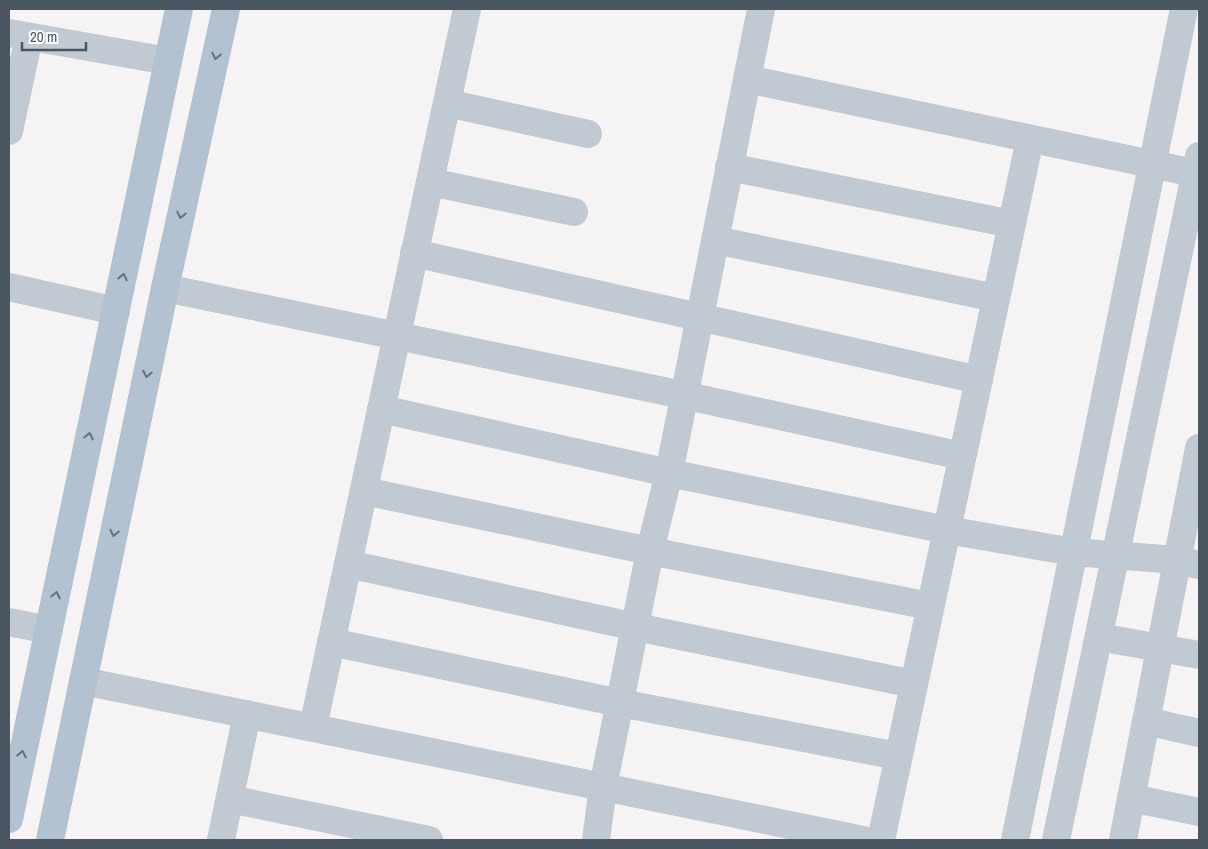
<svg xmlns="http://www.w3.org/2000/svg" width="1208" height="849" font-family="'Archivo Narrow',sans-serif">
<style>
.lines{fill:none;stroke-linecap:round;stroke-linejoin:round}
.minor{stroke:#c1cad2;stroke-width:28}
.major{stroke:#b3c2d1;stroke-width:28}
.oneway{stroke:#64717d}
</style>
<rect width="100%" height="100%" fill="#f5f3f3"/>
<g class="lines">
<g class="minor">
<path d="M 9,33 L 168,61"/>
<path d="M 747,79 L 1199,174"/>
<path d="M 447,103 L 588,134"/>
<path d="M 9,131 L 29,37"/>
<path d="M 729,167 L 1012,224"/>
<path d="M 430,182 L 574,212"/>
<path d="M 715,240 L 996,298"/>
<path d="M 414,253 L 979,380"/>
<path d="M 9,287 L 116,311"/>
<path d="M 165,288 L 683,395 L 962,456"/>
<path d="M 381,409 L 669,473 L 947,530 L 1073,552 L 1177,560 L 1199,565"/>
<path d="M 364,491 L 650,551 L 930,606"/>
<path d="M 348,564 L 636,627 L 914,684"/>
<path d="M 9,622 L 49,630"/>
<path d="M 1099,637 L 1199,655"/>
<path d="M 331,642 L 620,703 L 898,756"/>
<path d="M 83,681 L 863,840"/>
<path d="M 1146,721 L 1199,733"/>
<path d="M 313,727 L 467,9"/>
<path d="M 1131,798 L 1199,812"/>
<path d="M 230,799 L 429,840"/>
<path d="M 221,840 L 247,714"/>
<path d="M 596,840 L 603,787 L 650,551 L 669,473 L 761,9"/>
<path d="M 881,840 L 1030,139"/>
<path d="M 1015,840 L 1184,9"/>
<path d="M 1056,840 L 1199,156"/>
<path d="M 1123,840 L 1199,448"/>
</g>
<g class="major">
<path d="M 9,819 L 179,9"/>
<path d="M 50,840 L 165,288 L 226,9"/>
</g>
</g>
<defs><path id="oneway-chevron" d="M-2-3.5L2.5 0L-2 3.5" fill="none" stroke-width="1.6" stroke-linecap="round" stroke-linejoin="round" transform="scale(1.25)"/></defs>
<g class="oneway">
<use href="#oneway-chevron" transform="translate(216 56) rotate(102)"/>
<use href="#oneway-chevron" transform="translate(181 215) rotate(102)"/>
<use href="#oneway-chevron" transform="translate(123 277) rotate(-78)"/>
<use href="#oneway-chevron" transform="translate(147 374) rotate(102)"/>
<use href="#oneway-chevron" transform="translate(89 436) rotate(-78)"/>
<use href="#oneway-chevron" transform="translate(114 533) rotate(102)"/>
<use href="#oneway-chevron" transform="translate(56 595) rotate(-78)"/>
<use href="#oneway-chevron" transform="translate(22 754) rotate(-78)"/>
</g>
<rect width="1208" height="849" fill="none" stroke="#4a5661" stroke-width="20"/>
<path d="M22 42v8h64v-8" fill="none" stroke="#4a5661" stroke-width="2.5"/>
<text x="30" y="42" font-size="15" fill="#4a5661" stroke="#ffffff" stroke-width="4" paint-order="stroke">20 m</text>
</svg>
